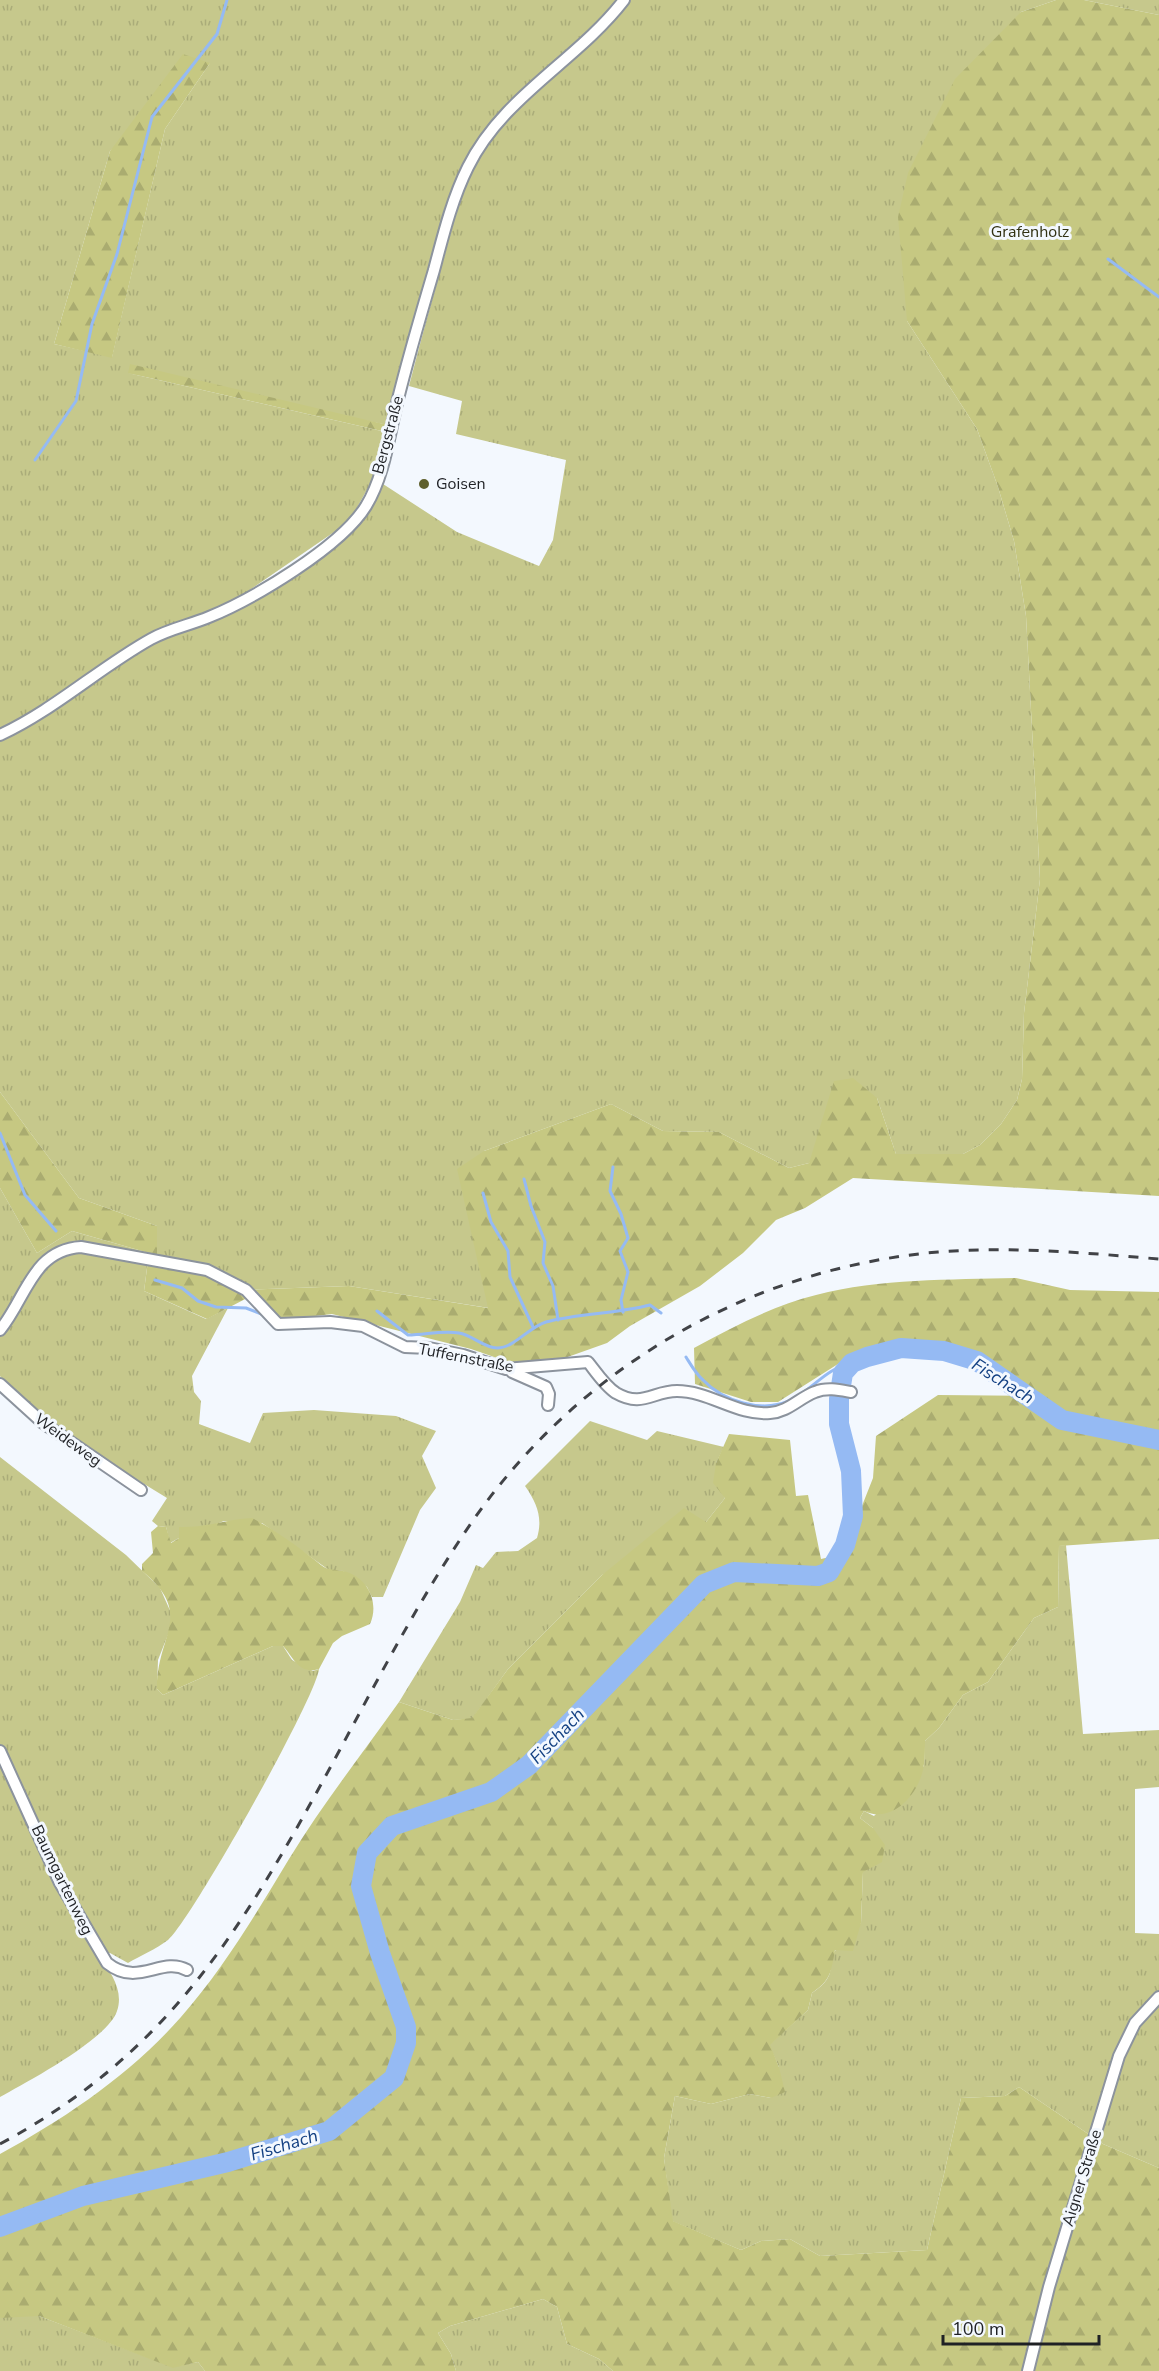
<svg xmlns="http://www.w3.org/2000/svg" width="1159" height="2371" font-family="'Nunito Sans',sans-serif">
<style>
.grass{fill:url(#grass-tufts);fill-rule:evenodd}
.forest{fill:url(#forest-firs)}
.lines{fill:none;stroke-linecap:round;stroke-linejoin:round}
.stream{stroke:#95baf3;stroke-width:3}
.river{stroke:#95baf3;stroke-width:20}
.minor-casing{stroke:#8c939d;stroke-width:14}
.minor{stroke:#fff;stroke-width:10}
.rail{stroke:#414347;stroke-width:3;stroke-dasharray:10 10;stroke-linecap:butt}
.poi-dot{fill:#5e5f2c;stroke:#f3f8fe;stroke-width:2}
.labels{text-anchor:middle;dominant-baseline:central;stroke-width:6;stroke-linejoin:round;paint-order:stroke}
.park-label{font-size:16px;fill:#313112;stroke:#f3f8fe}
.street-label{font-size:16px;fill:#1f2125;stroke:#f3f8fe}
.poi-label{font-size:16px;fill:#1f2125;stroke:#f3f8fe;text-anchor:start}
.water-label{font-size:18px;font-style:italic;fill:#144183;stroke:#f3f8fe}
</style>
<defs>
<pattern id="grass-tufts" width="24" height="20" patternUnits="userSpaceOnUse" patternTransform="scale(1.5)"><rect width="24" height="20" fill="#c6c88c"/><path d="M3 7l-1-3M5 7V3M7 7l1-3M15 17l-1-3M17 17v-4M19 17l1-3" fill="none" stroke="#aaac79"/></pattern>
<pattern id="forest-firs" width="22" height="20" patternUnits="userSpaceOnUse" patternTransform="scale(1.5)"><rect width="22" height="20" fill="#c6c882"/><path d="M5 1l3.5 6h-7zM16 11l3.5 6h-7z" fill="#aaac70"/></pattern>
</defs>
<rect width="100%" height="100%" fill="#f3f8fe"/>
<g class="grass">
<path d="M 0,0 L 619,0 L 577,45 L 529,83 L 500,112 L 484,131 L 465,165 L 388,425 L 128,373 L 386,432 L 373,479 L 354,513 L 340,528 L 238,598 L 139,640 L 49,703 L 0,732 ZM 210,63 L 165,129 L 112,357 L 54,344 L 110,151 Z"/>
<path d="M 631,0 L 1056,0 L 1021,12 L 907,321 L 977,429 L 998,487 L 1014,541 L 1026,616 L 1040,879 L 1024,1013 L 1022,1079 L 1017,1100 L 1001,1124 L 980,1145 L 963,1154 L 896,1154 L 877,1098 L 809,1163 L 789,1168 L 719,1132 L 663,1131 L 611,1104 L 484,1151 L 489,1308 L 349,1286 L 239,1290 L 156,1254 L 157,1226 L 79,1198 L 0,1092 L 0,741 L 40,719 L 117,663 L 164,638 L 208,621 L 330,547 L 383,484 L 457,532 L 539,566 L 553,540 L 566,460 L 456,434 L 462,401 L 409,386 C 419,347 430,307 441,268 C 455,219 466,166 500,126 C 540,80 596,50 631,0 Z"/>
<path d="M 1084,0 L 1159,0 L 1159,15 Z"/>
<path d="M 0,1188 L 37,1253 L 72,1231 L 149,1253 L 144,1291 L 206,1319 L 228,1308 L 192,1376 L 194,1392 L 201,1401 L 199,1424 L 250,1443 L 263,1413 L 314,1410 L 396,1416 L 436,1431 L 422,1456 L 436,1488 L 420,1510 L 383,1597 L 372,1597 L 367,1587 L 343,1571 L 329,1570 L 262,1523 L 224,1521 L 208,1527 L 179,1527 L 179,1538 L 170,1543 L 166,1527 L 158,1526 L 152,1521 L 167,1498 L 61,1433 L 5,1383 L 0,1376 Z"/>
<path d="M 590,1421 L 647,1440 L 657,1431 L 724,1447 L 716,1463 L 725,1498 L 706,1522 L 602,1575 L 508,1669 L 472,1719 L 453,1720 L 399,1702 L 460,1602 L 476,1565 L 483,1568 L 496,1552 L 518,1551 L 537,1538 C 543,1518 537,1503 525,1486 Z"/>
<path d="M 0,1457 L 126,1555 L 160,1588 L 172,1615 L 171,1627 L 158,1660 L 157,1689 L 163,1695 L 273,1646 L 283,1646 L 292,1660 L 313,1671 L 319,1669 C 316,1698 190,1922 168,1940 C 156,1949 140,1956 128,1963 L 110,1953 L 99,1957 C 111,1972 124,1991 117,2011 C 108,2039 27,2082 0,2097 Z"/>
<path d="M 1066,1545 L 1083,1734 L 1159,1730 L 1159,1787 L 1135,1789 L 1135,1933 L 1159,1934 L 1159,2168 L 1103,2144 L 1019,2087 L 1005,2096 L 961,2098 L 927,2250 L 820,2256 L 790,2239 L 761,2241 L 741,2250 L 672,2221 L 664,2158 L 675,2096 L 711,2104 L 750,2094 L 771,2098 L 779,2067 L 769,2045 L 808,2010 L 812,1993 C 841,1974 824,1965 837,1948 C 843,1939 853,1931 861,1923 L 863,1871 L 873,1828 L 860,1818 L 864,1811 L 874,1816 L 924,1766 L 925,1741 L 939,1728 L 963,1695 L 988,1682 L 1034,1618 L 1058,1607 L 1059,1546 Z"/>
<path d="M 543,2299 L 557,2307 L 567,2344 L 599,2359 L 613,2371 L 456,2371 L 451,2354 L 438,2333 L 450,2326 Z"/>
<path d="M 3,2316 L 39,2316 L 173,2367 L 198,2362 L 205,2371 L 0,2371 L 0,2318 Z"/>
</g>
<g class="forest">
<path d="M 1056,0 L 1084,0 L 1159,15 L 1159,1196 L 853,1178 L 805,1208 L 776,1220 L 743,1253 L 700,1286 L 630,1326 L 607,1343 L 562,1359 L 514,1364 L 471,1349 L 332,1314 L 282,1320 L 249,1297 L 207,1319 L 144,1291 L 149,1253 L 72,1231 L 37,1253 L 0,1188 L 0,1092 L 79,1198 L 157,1226 L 157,1254 L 239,1290 L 349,1286 L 488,1308 L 457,1169 L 484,1151 L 611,1104 L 663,1131 L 719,1132 L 789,1168 L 809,1163 L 834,1081 L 853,1078 L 877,1098 L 896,1154 L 963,1154 L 980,1145 L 1001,1124 L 1017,1100 L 1022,1079 L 1024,1013 L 1040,879 L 1026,616 L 1014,541 L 998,487 L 977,429 L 907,321 L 898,217 L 908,173 L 955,79 L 1021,12 Z"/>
<path d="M 183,54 L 210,63 L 165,129 L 112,358 L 54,344 L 110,151 Z"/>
<path d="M 130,364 L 388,425 L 386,432 L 128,373 Z"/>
<path d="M 1016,1278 L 1070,1290 L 1159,1292 L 1159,1539 L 1059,1546 L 1058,1607 L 1034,1618 L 988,1682 L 963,1695 L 939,1728 L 925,1741 C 925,1749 925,1757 924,1764 C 921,1792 893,1825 864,1811 L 860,1818 L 873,1828 L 885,1845 L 882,1862 L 863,1872 L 861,1923 L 853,1951 L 835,1950 C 831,1972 831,1980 812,1993 L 808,2010 L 770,2045 L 779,2067 L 785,2092 L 771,2098 L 750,2094 L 711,2104 L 675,2096 L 664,2158 L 673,2221 L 741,2250 L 761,2241 L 790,2239 L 820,2256 L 927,2250 L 961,2098 L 1005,2096 L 1019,2087 L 1103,2144 L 1159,2168 L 1159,2371 L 613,2371 L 599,2359 L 567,2344 L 557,2307 L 543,2299 L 450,2326 L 438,2333 L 451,2354 L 456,2371 L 205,2371 L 198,2362 L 173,2368 L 39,2316 L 0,2318 L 0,2154 C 66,2118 131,2074 181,2017 C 223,1969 256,1914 289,1859 C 322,1805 362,1754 399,1702 L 453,1720 L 472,1718 L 508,1669 L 602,1575 L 684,1508 L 706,1522 L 725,1498 L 713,1483 L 716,1463 L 729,1434 L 790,1440 L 796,1496 L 808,1495 L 821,1559 L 843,1554 L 873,1478 L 876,1436 L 938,1395 L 1044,1396 L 944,1349 L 901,1342 L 849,1357 L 778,1402 L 751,1402 L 695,1384 L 694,1348 C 733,1327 772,1306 816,1295 C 881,1278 949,1280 1016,1278 Z"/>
<path d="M 252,1518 C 277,1531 300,1548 321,1565 C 329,1571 334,1569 343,1571 C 367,1576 380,1602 370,1624 L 342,1636 L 333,1643 L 319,1669 C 299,1675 294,1658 283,1646 L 273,1646 L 163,1695 L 157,1689 C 156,1635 196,1615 142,1571 L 142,1564 L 153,1553 L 151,1532 L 158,1526 L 166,1527 L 171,1543 L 179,1538 L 179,1527 C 205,1528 227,1519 252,1518 Z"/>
</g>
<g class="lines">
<g class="stream">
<path d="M 1108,259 L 1159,297"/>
<path d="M 35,460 L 76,401 L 92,324 L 117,254 L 152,117 L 217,34 L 227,0"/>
<path d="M 0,1133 L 25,1195 L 56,1231"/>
<path d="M 613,1167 L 610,1191 L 621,1214 L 628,1238 L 620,1251 L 628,1272 L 621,1300 L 623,1312"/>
<path d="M 524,1179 L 531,1206 L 545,1242 L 543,1263 L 553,1286 L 558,1320"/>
<path d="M 483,1193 L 491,1222 L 508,1251 L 510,1277 L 533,1327"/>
<path d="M 155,1280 L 182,1288 L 198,1301 L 216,1307 L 246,1308 L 264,1315"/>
<path d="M 377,1311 L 408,1335 C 425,1335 442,1330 459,1333 C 472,1335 484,1348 497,1348 C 514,1348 529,1327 546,1322 C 578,1313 616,1314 650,1305 L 661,1313"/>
<path d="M 686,1357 C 691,1365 696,1374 703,1380 C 723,1401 761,1413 789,1401 C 813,1390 824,1369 852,1363"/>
</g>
<path class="river" d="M 0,2227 L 83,2196 L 228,2162 L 329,2131 L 394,2078 L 406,2043 L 406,2027 L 380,1953 L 361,1886 L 367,1853 L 392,1826 L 491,1792 L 529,1765 L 704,1584 L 734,1572 L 818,1576 L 829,1572 L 845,1545 L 853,1516 L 851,1471 L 839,1424 L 839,1399 L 843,1373 L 852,1363 L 867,1357 L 901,1348 L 944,1351 L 977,1361 L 1062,1420 L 1159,1440"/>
<g class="minor-casing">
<g id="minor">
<path d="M 0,735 C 54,710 99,668 151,639 C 169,629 190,625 209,617 C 253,599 341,547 366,506 C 384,477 389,436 397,403 C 408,358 421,314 434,270 C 443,236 452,199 468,167 C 503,96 577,61 624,0"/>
<path d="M 0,1330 C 26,1299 32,1250 81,1247 L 207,1270 L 246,1290 L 278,1324 L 330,1322 L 363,1326 L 405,1347 L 429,1348 L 463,1355 L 506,1369 L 588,1362 C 596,1372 605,1386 616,1393 C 642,1408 653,1391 677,1391 C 709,1391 738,1416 770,1413 C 788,1412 799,1398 815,1392 C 827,1387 840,1390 851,1392"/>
<path d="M 512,1372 L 546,1387 L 549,1394 L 548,1405"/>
<path d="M 0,1384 L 43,1423 L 141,1490"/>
<path d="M 0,1751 L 60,1883 L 107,1963 C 138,1988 161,1956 187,1970"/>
<path d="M 1028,2371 L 1049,2287 L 1119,2056 L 1135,2023 L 1159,1997"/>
</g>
</g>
<use href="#minor" class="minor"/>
<path class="rail" d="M 0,2144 C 156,2060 230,1949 313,1799 C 365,1705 413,1607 474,1519 C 582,1365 752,1268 938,1252 C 1012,1246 1086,1253 1159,1259"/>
</g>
<circle class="poi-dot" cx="424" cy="484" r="6"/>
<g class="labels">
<g class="park-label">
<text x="1030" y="232">Grafenholz</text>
</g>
<g class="street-label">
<text transform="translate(388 435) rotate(-75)">Bergstraße</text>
<text transform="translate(466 1358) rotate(11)">Tuffernstraße</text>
<text transform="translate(68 1440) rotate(36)">Weideweg</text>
<text transform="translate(62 1880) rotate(64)">Baumgartenweg</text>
<text transform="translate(1082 2178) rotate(-73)">Aigner Straße</text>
</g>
<g class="poi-label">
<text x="436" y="484">Goisen</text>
</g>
<g class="water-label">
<text transform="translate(1003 1381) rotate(32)">Fischach</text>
<text transform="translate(557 1736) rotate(-46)">Fischach</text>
<text transform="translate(284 2145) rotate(-17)">Fischach</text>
</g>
</g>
<path d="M943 2335v9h156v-9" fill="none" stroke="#1f2125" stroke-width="3"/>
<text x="952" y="2335" font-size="18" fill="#1f2125" stroke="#f3f8fe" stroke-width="4.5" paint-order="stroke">100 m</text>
</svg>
